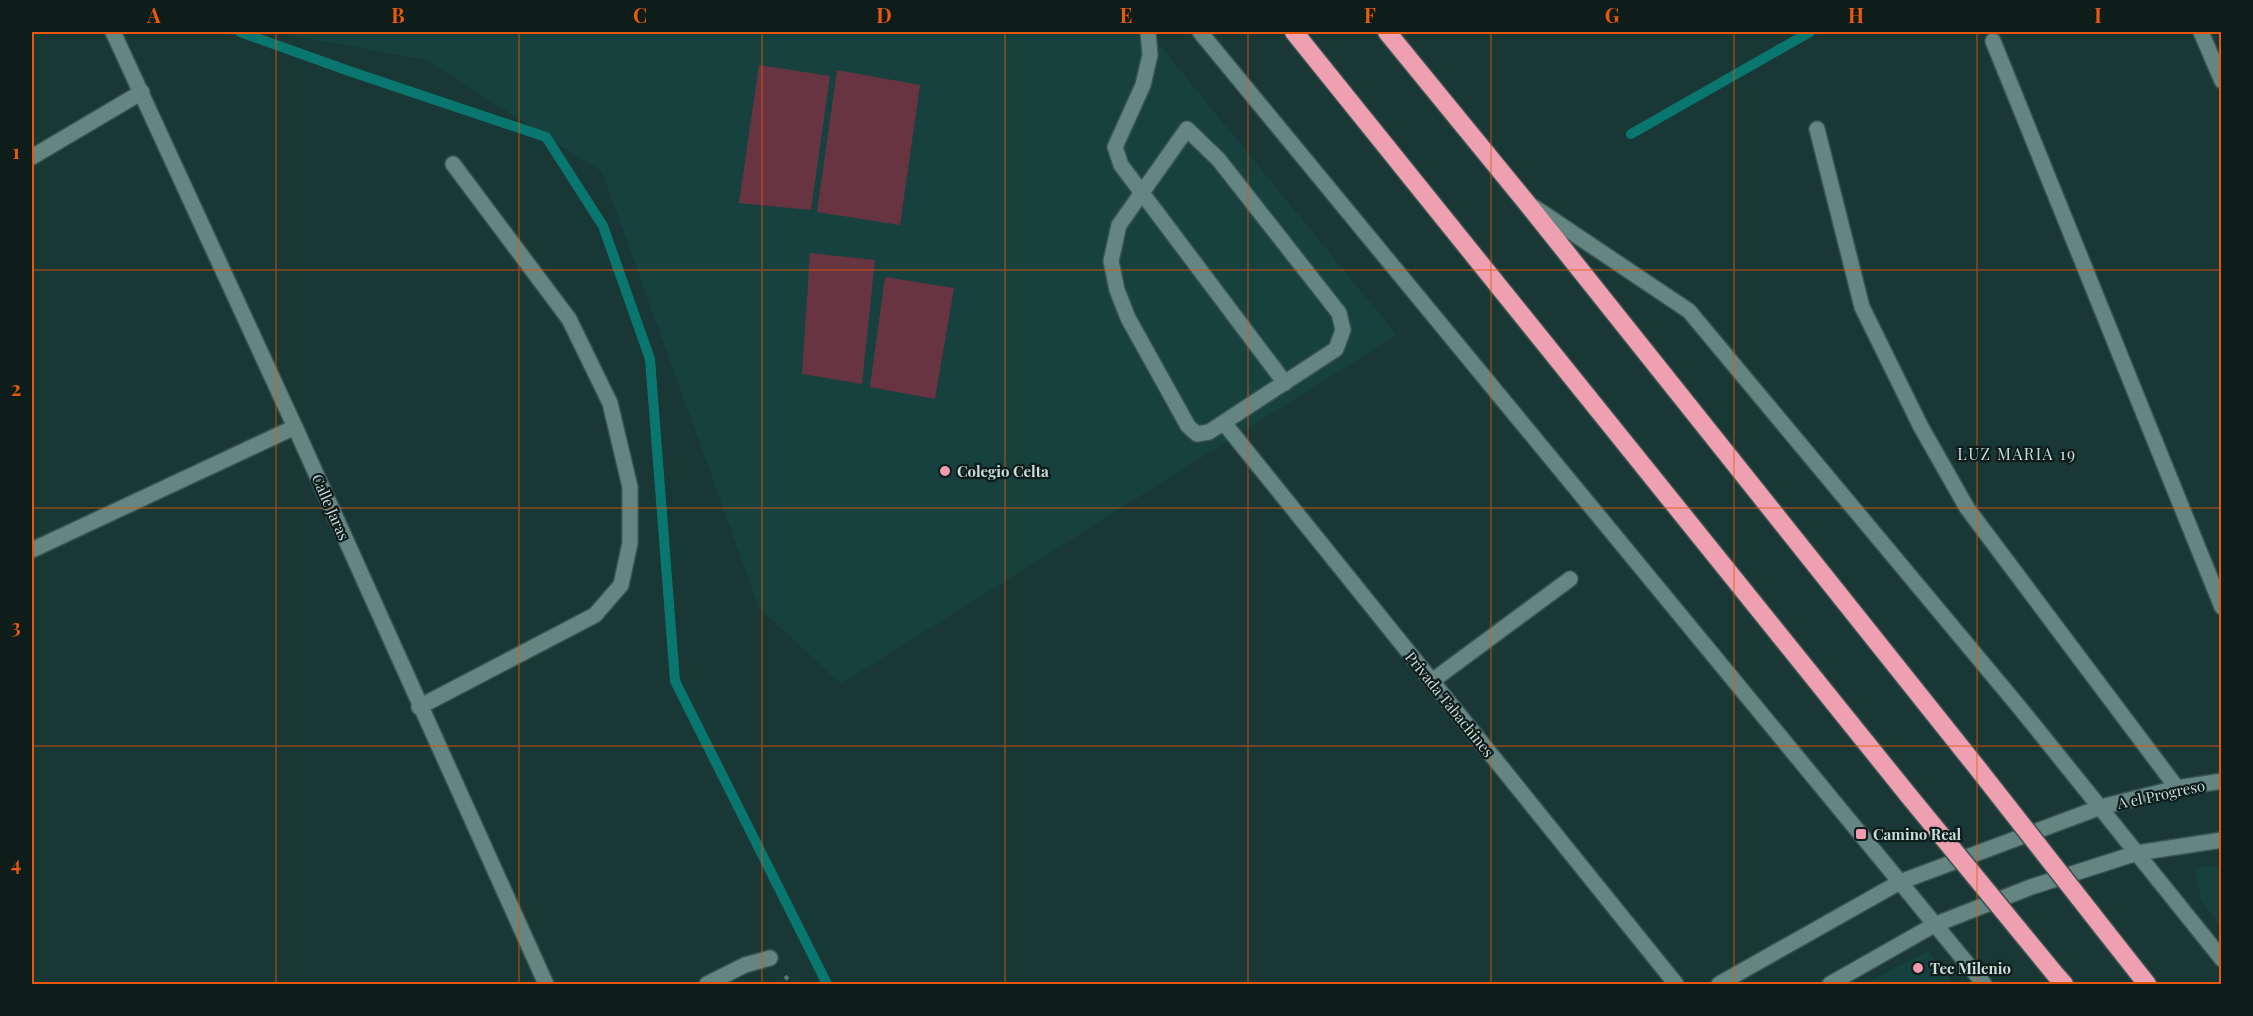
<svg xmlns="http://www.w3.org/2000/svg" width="2253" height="1016" font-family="'Playfair Display',serif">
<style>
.built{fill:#16413e}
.green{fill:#693441}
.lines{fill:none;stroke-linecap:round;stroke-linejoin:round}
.stream{stroke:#097670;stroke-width:10}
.minor-casing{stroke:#395351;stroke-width:18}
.highway-casing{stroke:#395351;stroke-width:21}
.path{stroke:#597472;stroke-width:4;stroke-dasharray:4.5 4.5;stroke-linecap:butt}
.minor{stroke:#648581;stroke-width:15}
.highway{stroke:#eea0b0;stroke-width:18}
.highway-bridge-casing{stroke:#395351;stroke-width:21;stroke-linecap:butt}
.highway-bridge{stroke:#eea0b0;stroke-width:18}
.grid{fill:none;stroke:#e8590c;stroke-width:1.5;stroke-opacity:0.55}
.poi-dot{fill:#f29aad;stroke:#0e1c1a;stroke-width:2}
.labels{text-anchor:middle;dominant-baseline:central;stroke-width:4.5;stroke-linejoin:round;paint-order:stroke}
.poi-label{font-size:15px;font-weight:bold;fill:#cbdddb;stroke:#0e1c1a;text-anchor:start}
.street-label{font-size:15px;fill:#cbdddb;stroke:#0e1c1a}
.neighbourhood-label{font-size:16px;letter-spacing:1.5px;fill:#cbdddb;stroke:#0e1c1a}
.neatline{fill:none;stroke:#e8590c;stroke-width:2}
.grid-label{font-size:20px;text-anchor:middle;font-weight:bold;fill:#e8590c}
</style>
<rect width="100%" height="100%" fill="#183735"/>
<g class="built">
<path d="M 271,32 L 1149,32 L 1397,335 L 841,684 L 759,608 L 602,172 L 426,60 Z"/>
<path d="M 2221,865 L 2222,865 L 2221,927 L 2201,900 L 2194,868 Z"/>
<path d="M 1928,951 L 1953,984 L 1864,984 Z"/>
</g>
<g class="green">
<path d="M 759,65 L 830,76 L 811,210 L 739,203 Z"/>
<path d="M 837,70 L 920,85 L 900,225 L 817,212 Z"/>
<path d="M 810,253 L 875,260 L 862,384 L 802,374 Z"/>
<path d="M 885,277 L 954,288 L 935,399 L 870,387 Z"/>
</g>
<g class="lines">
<g class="stream">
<path d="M 240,32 L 349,71 L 546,137 L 603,226 L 650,359 L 675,681 L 827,984"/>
<path d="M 1631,134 L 1810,32"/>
</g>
<g class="minor-casing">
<g id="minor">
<path d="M 113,32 L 295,427 L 546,984"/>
<path d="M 1148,32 L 1150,55 L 1143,85 L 1115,147 L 1121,165 L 1285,383"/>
<path d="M 1200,32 L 1984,984"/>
<path d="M 2201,32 L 2222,81"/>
<path d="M 1993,41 L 2222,607"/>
<path d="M 1187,129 L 1219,160 L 1339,313 L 1343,330 L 1336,349 L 1209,432 L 1197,434 L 1188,426 L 1128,318 L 1117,290 L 1111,261 L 1119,225 Z"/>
<path d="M 1817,129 L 1862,307 L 1921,427 L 1967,508 L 2177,788"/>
<path d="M 32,157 L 142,92"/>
<path d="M 1534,207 L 1689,311 L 2020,708 L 2222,959"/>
<path d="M 1224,423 L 1676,984"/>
<path d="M 32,550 L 295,427"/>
<path d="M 1432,681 L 1570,579"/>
<path d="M 419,707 L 595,615 L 621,585 L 630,543 L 630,487 L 610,403 L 569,319 L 453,164"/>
<path d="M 707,984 L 745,965 L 770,958"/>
<path d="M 1719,984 L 1900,882 L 2101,807 L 2177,788 L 2222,781"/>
<path d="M 1830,984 L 1934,925 L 2031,887 L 2137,853 L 2222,840"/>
</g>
</g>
<g class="highway-casing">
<g id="highway">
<path d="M 1294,32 L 1909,796"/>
<path d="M 1387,32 L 1526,202 L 1979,770"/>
<path d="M 2106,932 L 2147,984"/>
<path d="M 2055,974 L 2064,984"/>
</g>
</g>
<path class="path" d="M 785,976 L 792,984"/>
<use href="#minor" class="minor"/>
<use href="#highway" class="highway"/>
<g class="highway-bridge-casing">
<g id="highway-bridge">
<path d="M 1979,770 L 2106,932"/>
<path d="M 1909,796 L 2055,974"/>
</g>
</g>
<use href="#highway-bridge" class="highway-bridge"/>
</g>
<path class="grid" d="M 276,32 L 276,984M 519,32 L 519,984M 762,32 L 762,984M 1005,32 L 1005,984M 1248,32 L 1248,984M 1491,32 L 1491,984M 1734,32 L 1734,984M 1977,32 L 1977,984M 32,270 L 2222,270M 32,508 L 2222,508M 32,746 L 2222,746"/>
<g class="poi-dot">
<circle cx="945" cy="471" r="6"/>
<rect x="1855" y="828" width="12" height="12" rx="3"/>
<circle cx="1918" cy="968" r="6"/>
</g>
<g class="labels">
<g class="poi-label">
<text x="957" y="471">Colegio Celta</text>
<text x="1873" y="834">Camino Real</text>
<text x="1930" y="968">Tec Milenio</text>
</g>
<g class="street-label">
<text transform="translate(331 507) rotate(66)">Calle Jaras</text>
<text transform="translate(1450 704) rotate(51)">Privada Tabachines</text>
<text transform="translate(2161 794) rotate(-12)">A el Progreso</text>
</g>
<g class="neighbourhood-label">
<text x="2017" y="453">LUZ MARIA 19</text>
</g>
</g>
<rect width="2253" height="1016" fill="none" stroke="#0e1c1a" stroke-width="66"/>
<rect x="33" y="33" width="2187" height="950" class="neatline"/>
<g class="grid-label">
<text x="154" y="23">A</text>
<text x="398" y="23">B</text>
<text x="640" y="23">C</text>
<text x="884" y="23">D</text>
<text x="1126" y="23">E</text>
<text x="1370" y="23">F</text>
<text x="1612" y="23">G</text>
<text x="1856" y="23">H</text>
<text x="2098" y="23">I</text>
<text x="16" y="159">1</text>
<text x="16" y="396">2</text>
<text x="16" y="634">3</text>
<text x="16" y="871">4</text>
</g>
</svg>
